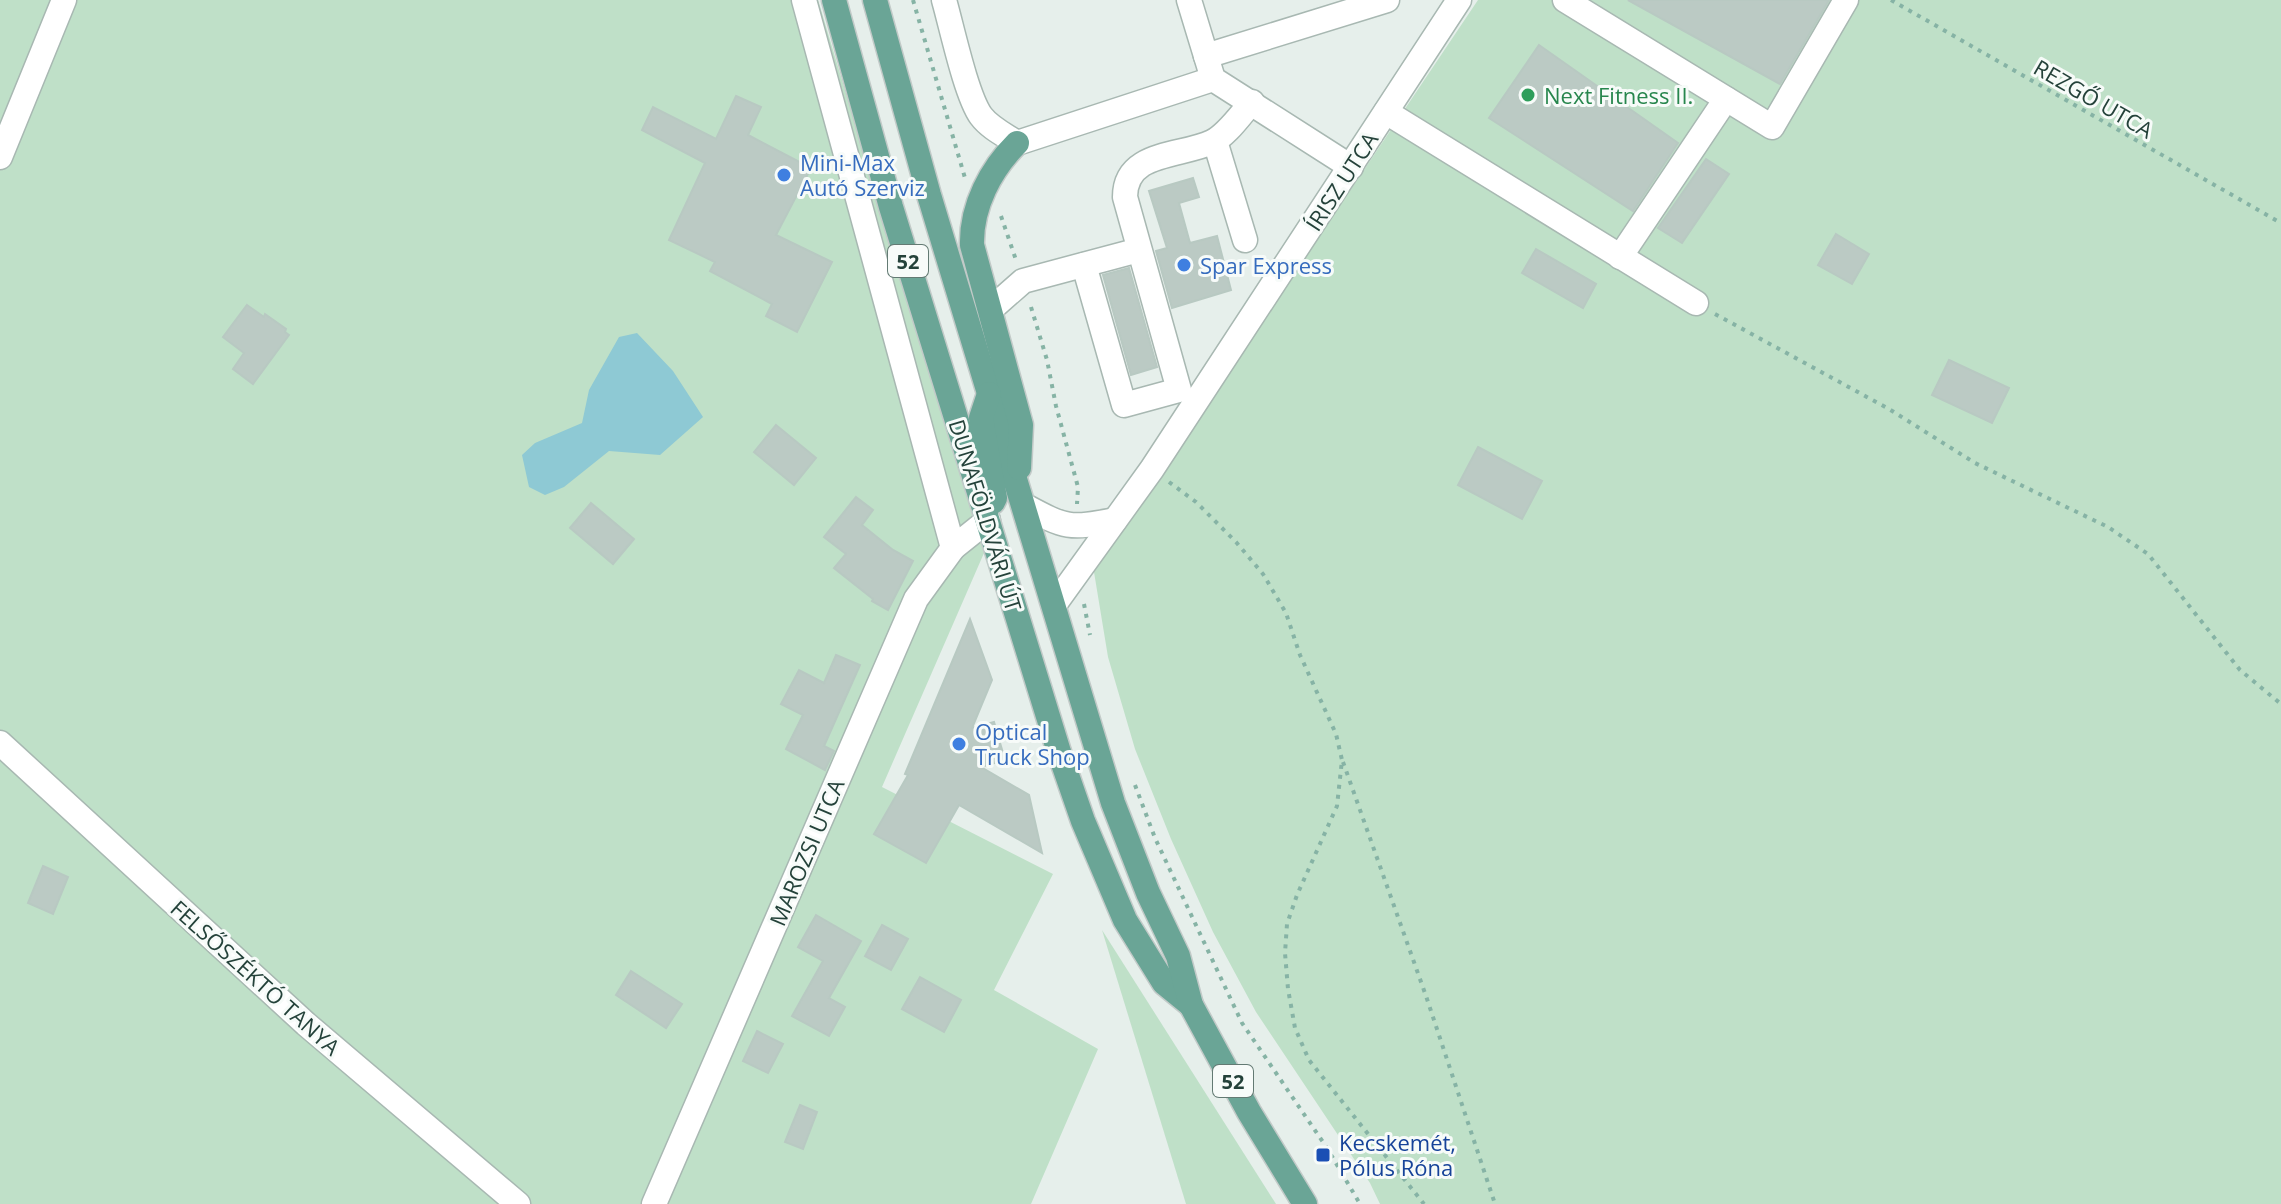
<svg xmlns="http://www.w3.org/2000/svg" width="2281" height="1204" font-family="'Open Sans',sans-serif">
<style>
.green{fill:#bfe0c8}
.water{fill:#8ec9d4}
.building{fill:#bbcac4;stroke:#b8c9c2;stroke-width:2}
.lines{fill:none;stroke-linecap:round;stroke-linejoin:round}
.minor-casing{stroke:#a8b8b2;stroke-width:27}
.major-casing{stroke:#c2cac8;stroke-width:27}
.path{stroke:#86b3a5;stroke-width:4;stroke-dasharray:4 6;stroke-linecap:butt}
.minor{stroke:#fff;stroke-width:24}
.major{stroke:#6aa596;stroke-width:24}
.leisure-dot{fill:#2e9e5b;stroke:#f7fbf9;stroke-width:3}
.shop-dot{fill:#3f7fe0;stroke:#f7fbf9;stroke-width:3}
.transit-dot{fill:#1a4fb4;stroke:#f7fbf9;stroke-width:3}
.labels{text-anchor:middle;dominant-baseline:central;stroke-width:6;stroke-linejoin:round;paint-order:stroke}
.shield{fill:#f7fbf9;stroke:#637a73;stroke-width:2}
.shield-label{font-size:20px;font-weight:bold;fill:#24423a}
.leisure-label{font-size:22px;fill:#27864d;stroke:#f7fbf9;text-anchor:start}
.street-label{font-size:22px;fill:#24423a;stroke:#f7fbf9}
.shop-label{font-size:22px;fill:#366cbe;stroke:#f7fbf9;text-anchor:start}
.transit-label{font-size:22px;fill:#164399;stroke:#f7fbf9;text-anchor:start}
</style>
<rect width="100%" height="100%" fill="#e6efeb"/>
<g class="green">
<path d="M 0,0 L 818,0 L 984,553 L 882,787 L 1053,874 L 994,990 L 1098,1049 L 1031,1204 L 0,1204 Z"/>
<path d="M 1478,0 L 2281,0 L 2281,1204 L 1380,1204 L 1370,1183 L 1256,1012 L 1213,932 L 1171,839 L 1135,749 L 1108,657 L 1094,572 Z"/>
<path d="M 1102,930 L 1276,1204 L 1186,1204 Z"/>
</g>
<path class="water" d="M 637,333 L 673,371 L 703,417 L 660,455 L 609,451 L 564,487 L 545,495 L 529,487 L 522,455 L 535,443 L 582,423 L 589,390 L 619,337 Z"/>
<g class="building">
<path d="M 1628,0 L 1829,0 L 1780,84 Z"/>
<path d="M 1539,45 L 1678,143 L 1633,211 L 1489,118 Z"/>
<path d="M 736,96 L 761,107 L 748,135 L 811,168 L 776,235 L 832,262 L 797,332 L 766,316 L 772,304 L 710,271 L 715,262 L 669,240 L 705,163 L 642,130 L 653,107 L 716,139 Z"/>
<path d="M 1706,159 L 1729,174 L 1682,243 L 1658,228 Z"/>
<path d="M 1193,178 L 1199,197 L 1179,203 L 1190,243 L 1217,236 L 1231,290 L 1172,308 L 1156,251 L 1167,248 L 1149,191 Z"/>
<path d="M 1836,234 L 1869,254 L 1852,284 L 1818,265 Z"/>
<path d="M 1536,249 L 1596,284 L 1583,308 L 1522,273 Z"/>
<path d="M 1129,268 L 1157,367 L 1131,375 L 1103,275 Z"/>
<path d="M 247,305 L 264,317 L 265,314 L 286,329 L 285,332 L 289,335 L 253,384 L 233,369 L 244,353 L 223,337 Z"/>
<path d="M 1949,360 L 2009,388 L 1992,423 L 1932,395 Z"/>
<path d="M 776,425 L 816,458 L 794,485 L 754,452 Z"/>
<path d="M 1478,447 L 1542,481 L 1522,519 L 1458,485 Z"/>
<path d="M 856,497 L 873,510 L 862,525 L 893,550 L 913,561 L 888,610 L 872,601 L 873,599 L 834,568 L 846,554 L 824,537 Z"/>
<path d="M 591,503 L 634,539 L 613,564 L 570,528 Z"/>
<path d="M 970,619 L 992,680 L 972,728 L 994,722 L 1005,760 L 981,767 L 1029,795 L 1042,853 L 959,805 L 926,863 L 874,834 L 908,775 L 905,774 Z"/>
<path d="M 836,655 L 860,665 L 824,746 L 834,751 L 825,770 L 786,749 L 803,715 L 781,704 L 799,670 L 824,683 Z"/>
<path d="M 43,866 L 68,877 L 53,914 L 28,903 Z"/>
<path d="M 816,915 L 861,941 L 829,998 L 845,1007 L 829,1036 L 792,1016 L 823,961 L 798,947 Z"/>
<path d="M 882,925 L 908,939 L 891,970 L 865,956 Z"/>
<path d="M 631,971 L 682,1004 L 666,1028 L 616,995 Z"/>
<path d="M 920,977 L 961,1000 L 944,1032 L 902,1009 Z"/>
<path d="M 757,1031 L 783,1044 L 768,1073 L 743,1061 Z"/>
<path d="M 800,1105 L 817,1112 L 803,1149 L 785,1142 Z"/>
</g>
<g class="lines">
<g class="minor-casing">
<g id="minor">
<path d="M 804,0 L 953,548"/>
<path d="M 944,0 C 952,28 966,95 981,116 C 990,128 1005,135 1017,143 L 1213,79"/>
<path d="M 1189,0 L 1213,79 L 1351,167"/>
<path d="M 1565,0 L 1772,127 L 1846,0"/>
<path d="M 1206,56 L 1387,0"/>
<path d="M 1386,112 L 1696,303"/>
<path d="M 1215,141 L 1245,240"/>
<path d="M 0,157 L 64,0"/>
<path d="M 1620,257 L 1726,99"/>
<path d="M 1084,265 L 1124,405 L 1179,390 L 1125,197 C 1125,151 1180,157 1212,142 C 1227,135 1241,114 1252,102"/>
<path d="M 990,310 L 1023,281 L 1139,250"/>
<path d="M 1025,506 C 1066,528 1069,529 1115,520"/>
<path d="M 1054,605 L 1152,469 L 1459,0"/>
<path d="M 0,743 L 306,1024 L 518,1204"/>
<path d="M 654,1204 L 916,599 L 953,548 L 988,520"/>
</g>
</g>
<g class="major-casing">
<g id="major">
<path d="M 834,0 L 891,207 L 1059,752 L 1083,821 L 1125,920 L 1164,983 L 1191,1005"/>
<path d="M 875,0 L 929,195 L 1113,803 L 1148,893 L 1178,956 L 1191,1005 L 1249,1112 L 1305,1204"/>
<path d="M 1017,143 C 991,169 971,206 972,245 L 1021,425 L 1019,468"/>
<path d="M 989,394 L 981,418 L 995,498 L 993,502"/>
</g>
</g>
<g class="path">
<path d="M 913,0 L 965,178"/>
<path d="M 1891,0 L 2281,223"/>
<path d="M 1001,216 L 1016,260"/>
<path d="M 1031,307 L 1047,360 L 1056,406 L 1078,487 L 1077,504"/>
<path d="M 1715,314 L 1889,409 L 1975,463 L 2108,527 L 2148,554 L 2240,670 L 2281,704"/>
<path d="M 1169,482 L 1196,502 L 1236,542 L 1263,574 L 1286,613 L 1300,655 L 1336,734 L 1342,760 L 1337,806 L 1297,895 L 1287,924 L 1285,953 L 1288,989 L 1295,1028 L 1309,1060 L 1424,1204"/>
<path d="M 1084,604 L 1090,635"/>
<path d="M 1343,762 L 1426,996 L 1495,1204"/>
<path d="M 1135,785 L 1155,838 L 1242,1023 L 1327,1148 L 1360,1204"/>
</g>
<use href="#minor" class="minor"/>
<use href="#major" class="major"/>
</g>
<circle class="leisure-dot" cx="1528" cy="95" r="8"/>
<g class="shop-dot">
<circle cx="784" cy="175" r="8"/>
<circle cx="1184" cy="265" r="8"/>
<circle cx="959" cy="744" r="8"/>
</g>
<rect class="transit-dot" x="1315" y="1147" width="16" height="16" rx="4"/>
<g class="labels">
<g class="shield">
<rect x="888" y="245" width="40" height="32" rx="6"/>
<rect x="1213" y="1065" width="40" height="32" rx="6"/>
</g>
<g class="shield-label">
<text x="908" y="261">52</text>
<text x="1233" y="1081">52</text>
</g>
<g class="leisure-label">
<text x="1544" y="95">Next Fitness II.</text>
</g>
<g class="street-label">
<text transform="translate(2094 98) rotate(30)">REZGŐ UTCA</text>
<text transform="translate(1341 181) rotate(-57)">ÍRISZ UTCA</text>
<text transform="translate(986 515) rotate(73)">DUNAFÖLDVÁRI ÚT</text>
<text transform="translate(806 852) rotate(-67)">MAROZSI UTCA</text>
<text transform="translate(256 977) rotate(42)">FELSŐSZÉKTÓ TANYA</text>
</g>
<g class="shop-label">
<text x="800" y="162">Mini-Max<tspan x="800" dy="25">Autó Szerviz</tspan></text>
<text x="1200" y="265">Spar Express</text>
<text x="975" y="731">Optical<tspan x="975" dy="25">Truck Shop</tspan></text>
</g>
<g class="transit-label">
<text x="1339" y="1142">Kecskemét,<tspan x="1339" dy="25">Pólus Róna</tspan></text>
</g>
</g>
</svg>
